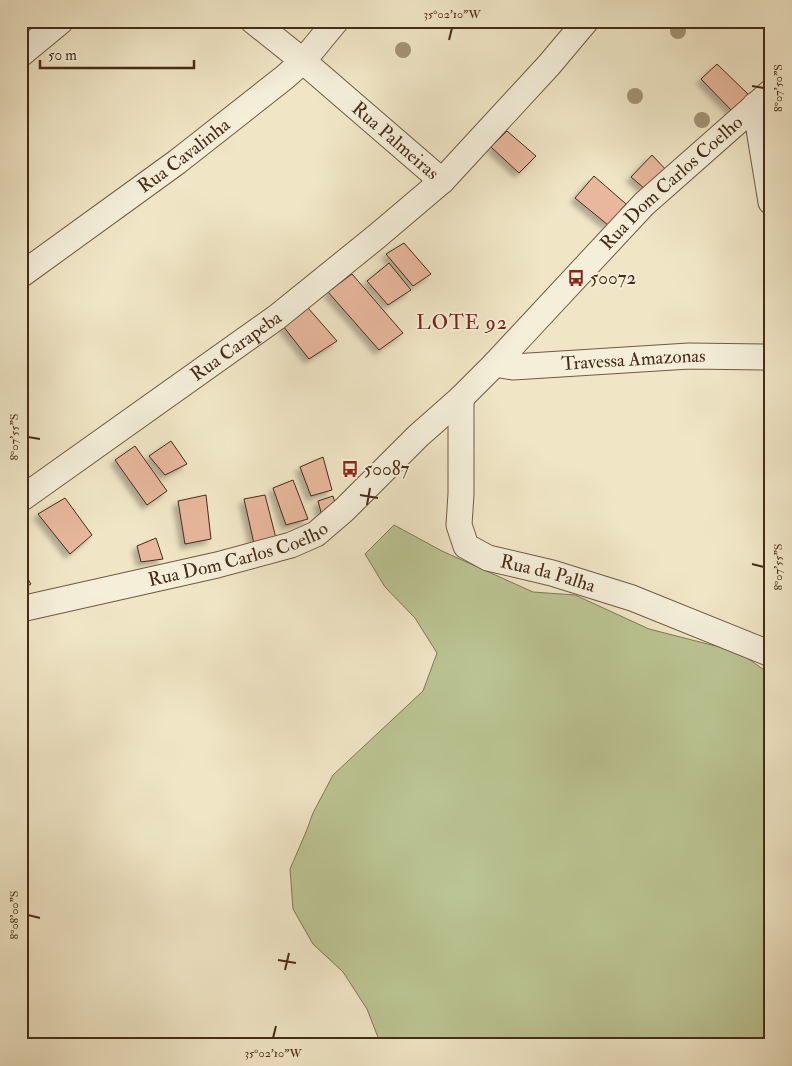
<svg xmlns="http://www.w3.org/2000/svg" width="792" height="1066" font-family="'IM FELL Double Pica',serif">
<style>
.green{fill:#bbc493;stroke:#817854}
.building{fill:#e8b79d;stroke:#472b14;filter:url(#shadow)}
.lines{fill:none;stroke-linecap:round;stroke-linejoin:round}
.minor-casing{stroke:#715a40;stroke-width:27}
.minor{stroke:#f5efda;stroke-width:25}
.tree{fill:#a39476}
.ticks{fill:none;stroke:#472b14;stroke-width:2}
.labels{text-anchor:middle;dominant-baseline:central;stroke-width:4;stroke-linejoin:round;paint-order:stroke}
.street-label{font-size:19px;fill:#472b14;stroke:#f5efda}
.poi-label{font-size:19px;fill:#472b14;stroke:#f5efda;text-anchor:start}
.neighbourhood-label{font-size:20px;letter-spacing:1px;fill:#7a1f14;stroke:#f5efda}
.neatline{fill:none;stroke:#472b14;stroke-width:2}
.ticks-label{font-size:12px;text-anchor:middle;fill:#472b14}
</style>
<defs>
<filter id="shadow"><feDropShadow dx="-4.5" dy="4.5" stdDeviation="2.5" flood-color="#0004"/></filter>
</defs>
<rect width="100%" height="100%" fill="#f0e6c6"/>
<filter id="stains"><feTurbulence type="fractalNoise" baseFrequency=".004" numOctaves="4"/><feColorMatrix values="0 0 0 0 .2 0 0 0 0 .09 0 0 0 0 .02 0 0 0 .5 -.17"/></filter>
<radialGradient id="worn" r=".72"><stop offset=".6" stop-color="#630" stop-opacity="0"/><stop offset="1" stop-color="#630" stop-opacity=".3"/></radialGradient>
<path class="green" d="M 394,525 L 442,551 L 533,592 L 575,595 L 649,629 L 739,652 L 771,675 L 771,1018 L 764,1045 L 381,1045 L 367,1009 L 343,972 L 313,944 L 293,909 L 290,869 L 306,832 L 313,813 L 333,775 L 423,691 L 437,653 L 415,618 L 385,587 L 365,554 Z"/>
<g class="building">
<path d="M 717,64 L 749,95 L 732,111 L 701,79 Z"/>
<path d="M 507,131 L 536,156 L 519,173 L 491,147 Z"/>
<path d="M 652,155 L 671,175 L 651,194 L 631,177 Z"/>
<path d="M 594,176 L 626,204 L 608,225 L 575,198 Z"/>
<path d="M 404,243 L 431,274 L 413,286 L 386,254 Z"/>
<path d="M 389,263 L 411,290 L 388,305 L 367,281 Z"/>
<path d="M 352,274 L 403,333 L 379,350 L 328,292 Z"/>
<path d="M 308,308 L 337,341 L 309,359 L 283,326 Z"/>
<path d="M 171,441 L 187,464 L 165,475 L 149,456 Z"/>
<path d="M 135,446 L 167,491 L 147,505 L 115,460 Z"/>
<path d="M 323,457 L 332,490 L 311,496 L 300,467 Z"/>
<path d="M 293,480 L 308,519 L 286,525 L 273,488 Z"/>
<path d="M 206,495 L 211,539 L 185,544 L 178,501 Z"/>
<path d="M 265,495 L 277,542 L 255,548 L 244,499 Z"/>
<path d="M 333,496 L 337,510 L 322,516 L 318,501 Z"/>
<path d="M 65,498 L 92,535 L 70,554 L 38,514 Z"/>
<path d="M 156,538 L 163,559 L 141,562 L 137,546 Z"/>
<path d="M 21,568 L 31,584 L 21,590 Z"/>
</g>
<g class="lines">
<g class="minor-casing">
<g id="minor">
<path id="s1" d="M 253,21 L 303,61 L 442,181 L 549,65 L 586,21"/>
<path d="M 21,54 L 61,21"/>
<path d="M 755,105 L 771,202"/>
<path id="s2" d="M 21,275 L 177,162 L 285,77 L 303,61 L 336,21"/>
<path id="s3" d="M 495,364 L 513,367 L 689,356 L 771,357"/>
<path id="s4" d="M 461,398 L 461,494 L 459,525 L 466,546 L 488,558 L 552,573 L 632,598 L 771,654"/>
<path id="s5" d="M 21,499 L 277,317 L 376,237 L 442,181"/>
<path id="s6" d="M 21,609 L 217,565 L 291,545 L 316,534 L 344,510 L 418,436 L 461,398 L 495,364 L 644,204 L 771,92"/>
</g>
</g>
<use href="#minor" class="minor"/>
</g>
<g class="tree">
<circle cx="678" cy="31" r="8"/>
<circle cx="403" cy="50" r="8"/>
<circle cx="635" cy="96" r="8"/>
<circle cx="702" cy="120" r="8"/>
</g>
<path class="ticks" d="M 449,40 L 452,28M 752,86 L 764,88M 28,437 L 40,439M 360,495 L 378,498M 367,505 L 370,488M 752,564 L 764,567M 28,915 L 40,918M 278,960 L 296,963M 285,970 L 289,953M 273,1038 L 276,1026"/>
<defs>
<g id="bus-bare" transform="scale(1.35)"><path d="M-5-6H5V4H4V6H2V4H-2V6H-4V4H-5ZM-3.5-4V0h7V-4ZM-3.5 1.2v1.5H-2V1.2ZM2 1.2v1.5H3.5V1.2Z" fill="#8f2418" stroke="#f5efda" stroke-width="2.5" paint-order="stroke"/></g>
</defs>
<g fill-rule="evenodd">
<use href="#bus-bare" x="576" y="278"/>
<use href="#bus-bare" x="350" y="469"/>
</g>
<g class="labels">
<g class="street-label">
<text stroke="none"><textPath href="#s1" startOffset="186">Rua Palmeiras</textPath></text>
<text stroke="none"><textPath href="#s2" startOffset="202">Rua Cavalinha</textPath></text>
<text stroke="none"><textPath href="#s6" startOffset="805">Rua Dom Carlos Coelho</textPath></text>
<text stroke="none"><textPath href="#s5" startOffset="264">Rua Carapeba</textPath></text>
<text stroke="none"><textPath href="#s3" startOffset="139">Travessa Amazonas</textPath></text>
<text stroke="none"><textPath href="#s6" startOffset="224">Rua Dom Carlos Coelho</textPath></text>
<text stroke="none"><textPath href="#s4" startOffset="236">Rua da Palha</textPath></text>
</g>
<g class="poi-label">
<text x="590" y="278">50072</text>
<text x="364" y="469">50087</text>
</g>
<g class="neighbourhood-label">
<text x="462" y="322">LOTE 92</text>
</g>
</g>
<rect width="792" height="1066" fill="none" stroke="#f0e6c6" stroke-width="55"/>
<path d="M40 60v8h154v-8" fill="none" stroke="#472b14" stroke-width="2.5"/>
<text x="48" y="60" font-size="15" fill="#472b14" stroke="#f5efda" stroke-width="4" paint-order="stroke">50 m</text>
<rect x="28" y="28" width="736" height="1010" class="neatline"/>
<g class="ticks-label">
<text x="452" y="18">35°02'10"W</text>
<text transform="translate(778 88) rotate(-90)" y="4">8°07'50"S</text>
<text transform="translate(14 437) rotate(-90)" y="4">8°07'55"S</text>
<text transform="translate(778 567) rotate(-90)" y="4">8°07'55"S</text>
<text transform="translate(14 915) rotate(-90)" y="4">8°08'00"S</text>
<text x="273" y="1057">35°02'10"W</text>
</g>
<rect width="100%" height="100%" filter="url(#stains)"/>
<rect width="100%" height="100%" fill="url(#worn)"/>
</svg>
